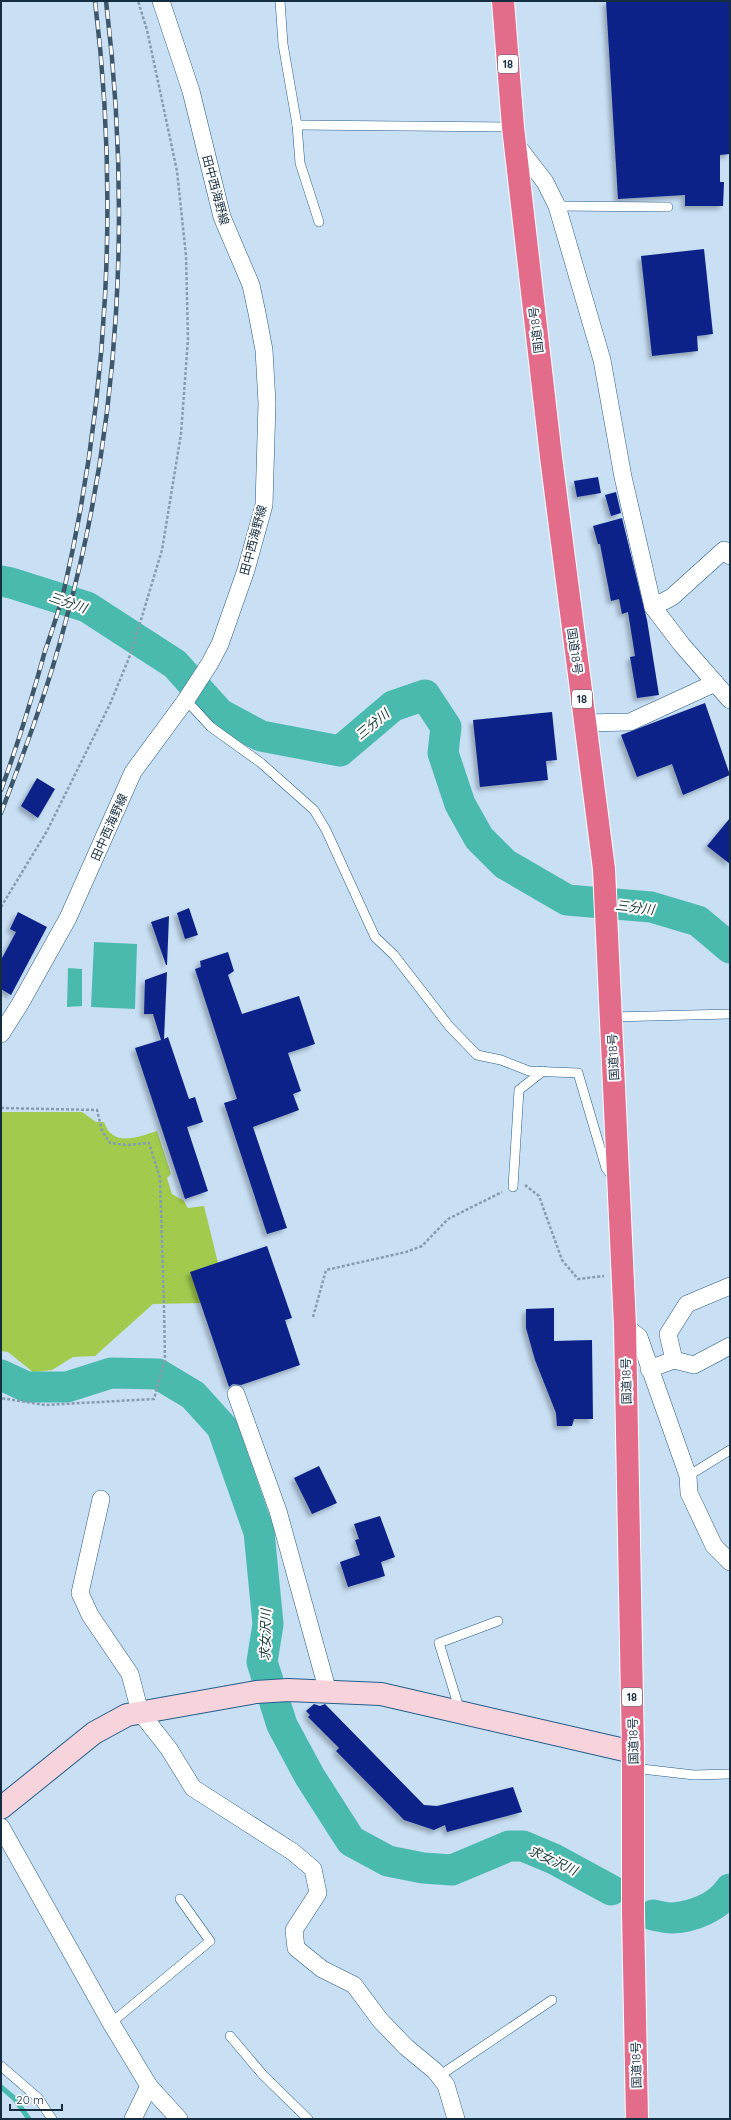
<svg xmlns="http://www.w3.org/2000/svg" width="731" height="2120" font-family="Quicksand,'Noto Sans JP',sans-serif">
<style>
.green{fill:#a2cb4d}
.water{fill:#4bbaae}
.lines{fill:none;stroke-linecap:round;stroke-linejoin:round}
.stream{stroke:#4bbaae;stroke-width:5}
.river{stroke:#4bbaae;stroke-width:31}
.building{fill:#0a2389;filter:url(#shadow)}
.lane-casing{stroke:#255e8b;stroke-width:10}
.street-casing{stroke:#255e8b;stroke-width:18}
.secondary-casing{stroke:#255e8b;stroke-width:24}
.highway-casing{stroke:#fff;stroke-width:24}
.path{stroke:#869db1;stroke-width:2.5;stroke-dasharray:3 2;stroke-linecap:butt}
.lane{stroke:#fff;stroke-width:9}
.street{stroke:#fff;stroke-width:17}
.secondary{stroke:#f7d3dc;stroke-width:22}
.highway{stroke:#e36c8b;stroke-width:22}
.rail-casing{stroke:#3f576b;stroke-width:4.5}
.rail{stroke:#fdfdfd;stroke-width:3;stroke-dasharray:9;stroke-linecap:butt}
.labels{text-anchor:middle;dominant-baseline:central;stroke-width:4;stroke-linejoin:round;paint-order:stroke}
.shield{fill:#fdfdfd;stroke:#5b6b79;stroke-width:1}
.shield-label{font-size:11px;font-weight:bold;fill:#152d40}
.street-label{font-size:12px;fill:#152d40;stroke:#fdfdfd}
.water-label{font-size:13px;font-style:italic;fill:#1e403c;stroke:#fdfdfd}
</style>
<defs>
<filter id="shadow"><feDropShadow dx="-3.5" dy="3.5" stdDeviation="2" flood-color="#0004"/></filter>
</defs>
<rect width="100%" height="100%" fill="#c8dff4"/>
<path class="green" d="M 1,1112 L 82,1112 L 96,1122 L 104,1122 C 113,1148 137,1137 157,1131 L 171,1174 L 167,1178 L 172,1194 L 184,1201 L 188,1208 L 204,1206 L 218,1263 L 201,1303 L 153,1304 L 95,1356 L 73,1357 L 52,1370 L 33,1372 L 8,1352 L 1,1351 Z"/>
<g class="water">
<path d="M 94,942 L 137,944 L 135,1009 L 91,1007 Z"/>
<path d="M 68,968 L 82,969 L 82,1006 L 67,1007 Z"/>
</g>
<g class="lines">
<path class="stream" d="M 1,2087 L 14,2098 L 29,2119"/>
<g class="river">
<path d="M 1,581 L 11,583 L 87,607 L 175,664 L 220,714 L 261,736 L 340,751 L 393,706 L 425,695 L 446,727 L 443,753 L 460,804 L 479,838 L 505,864 L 567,900 L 651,907 L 698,921 L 730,948"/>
<path d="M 1,1375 L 27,1387 L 67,1387 L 111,1373 L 158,1374 L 193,1395 L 222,1427 L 259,1532 L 268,1624 L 262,1662 L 282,1725 L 310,1777 L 351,1841 L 388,1861 L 423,1868 L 452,1870 L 509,1846 L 523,1846 L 554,1859 L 611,1890"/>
<path d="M 653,1915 C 659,1916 666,1918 672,1918 C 693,1917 718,1907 730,1889"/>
</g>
</g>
<g class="building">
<path d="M 606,1 L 730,1 L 730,154 L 720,155 L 720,182 L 724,182 L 723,206 L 685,206 L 685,195 L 618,199 Z"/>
<path d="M 704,249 L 713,334 L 697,336 L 698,351 L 652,356 L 641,256 Z"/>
<path d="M 598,477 L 601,493 L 577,497 L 574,481 Z"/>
<path d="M 616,492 L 621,513 L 611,516 L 605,495 Z"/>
<path d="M 622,518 L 647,620 L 659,695 L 637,698 L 630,657 L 635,656 L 628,612 L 622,614 L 619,599 L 611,601 L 600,544 L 598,544 L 593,526 Z"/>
<path d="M 705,703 L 730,775 L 683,795 L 672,764 L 637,777 L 621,735 Z"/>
<path d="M 552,712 L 557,760 L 546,761 L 548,780 L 480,787 L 473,720 Z"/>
<path d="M 37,778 L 55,789 L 38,818 L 21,806 Z"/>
<path d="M 730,818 L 730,864 L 707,846 Z"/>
<path d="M 189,908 L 198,935 L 185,939 L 177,913 Z"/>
<path d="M 18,912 L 47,927 L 11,995 L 1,989 L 1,960 L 16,932 L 10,929 Z"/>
<path d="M 169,916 L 167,965 L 166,965 L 151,922 Z"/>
<path d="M 228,952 L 234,971 L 228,975 L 242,1014 L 299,996 L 315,1044 L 288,1053 L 301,1091 L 293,1094 L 299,1110 L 253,1127 L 287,1228 L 267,1234 L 224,1103 L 237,1099 L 195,969 L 201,967 L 200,961 Z"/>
<path d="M 167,972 L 164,1039 L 168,1037 L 189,1099 L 195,1097 L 203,1122 L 187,1127 L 208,1191 L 185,1199 L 135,1048 L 161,1040 L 153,1014 L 144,1014 L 145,980 Z"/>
<path d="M 267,1246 L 292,1318 L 285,1320 L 300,1365 L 241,1385 L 233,1384 L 229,1387 L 190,1272 Z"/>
<path d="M 554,1308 L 554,1341 L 592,1340 L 593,1419 L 574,1419 L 572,1426 L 557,1426 L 556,1413 L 535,1360 L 526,1328 L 526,1309 Z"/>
<path d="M 319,1466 L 337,1503 L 312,1514 L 294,1478 Z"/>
<path d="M 380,1516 L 395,1557 L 381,1562 L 385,1576 L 348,1587 L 340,1562 L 360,1555 L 355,1540 L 359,1539 L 354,1524 Z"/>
<path d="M 314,1704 L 320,1706 L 325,1704 L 424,1805 L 437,1806 L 513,1787 L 522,1812 L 447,1832 L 445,1825 L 434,1830 L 404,1820 L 336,1751 L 339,1748 L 308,1717 L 310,1715 L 306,1711 Z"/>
</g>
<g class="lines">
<g class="lane-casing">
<g id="lane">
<path d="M 280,1 L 283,44 L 297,125 L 300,163 L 319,222"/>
<path d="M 297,125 L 513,127"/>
<path d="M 557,206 L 668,207"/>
<path d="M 186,700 L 211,727 L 261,763 L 314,810 L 326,830 L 375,937 L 394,955 L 449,1026 L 477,1055 L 501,1060 L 529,1071 L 578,1073 L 606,1168 L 614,1179"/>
<path d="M 611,1017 L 730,1014"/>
<path d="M 513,1187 L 519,1090 L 543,1071"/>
<path d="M 688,1476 L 730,1450"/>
<path d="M 460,1711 L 439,1643 L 498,1621"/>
<path d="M 633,1768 L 694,1775 L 730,1774"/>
<path d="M 111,2023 L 210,1941 L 180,1899"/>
<path d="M 230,2036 L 263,2075 L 308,2119"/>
<path d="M 1,2066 L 38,2098 L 52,2119"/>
<path d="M 439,2076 L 552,2000"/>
</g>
</g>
<g class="street-casing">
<g id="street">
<path d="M 515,143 L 545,182 L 557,206 L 602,360 L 623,477 L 653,607 L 682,645 L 730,700"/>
<path d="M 653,607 L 672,597 L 724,550 L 730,556"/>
<path d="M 586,723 L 630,722 L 715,683"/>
<path d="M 1,1034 L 20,1004 L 68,918 L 133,772 L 186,700 L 210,663 L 220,644 L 246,570 L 264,505 L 267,403 L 264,350 L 257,313 L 251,285 L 222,217 L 191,91 L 161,1"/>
<path d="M 625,1326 L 639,1337 L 688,1476 L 689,1493 L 714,1546 L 730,1562"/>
<path d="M 674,1360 L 694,1365 L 730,1346"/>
<path d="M 649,1369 L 674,1360 L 668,1334 L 687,1304 L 730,1286"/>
<path d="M 236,1394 L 278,1511 L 328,1692"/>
<path d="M 101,1499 L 80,1593 L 90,1615 L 130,1674 L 140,1712 L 169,1749 L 193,1788 L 293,1852 L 313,1869 L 318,1893 L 294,1930 L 296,1948 L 322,1969 L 354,1985 L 380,2020 L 406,2047 L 435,2071 L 446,2085 L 456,2119"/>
<path d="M 1,1827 L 111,2023 L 149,2086 L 179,2119"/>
<path d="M 133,2119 L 149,2086"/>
</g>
</g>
<g class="secondary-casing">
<path id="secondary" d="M 1,1808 L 94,1733 L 127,1715 L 256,1692 L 288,1690 L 381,1694 L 633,1752"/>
</g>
<g class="highway-casing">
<path id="highway" d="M 503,1 L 513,127 L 551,457 L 604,869 L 625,1326 L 633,1752 L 633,1913 L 637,2119"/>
</g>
<g class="path">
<path d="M 1,907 L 47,831 L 110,704 L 131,653 L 162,550 L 181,434 L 188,339 L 186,256 L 177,171 L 147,30 L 138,1"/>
<path d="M 1,1108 L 97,1110 L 102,1131 L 110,1143 L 128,1145 L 149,1143 L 160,1178 L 164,1308 L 165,1359 L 154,1399 L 45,1405 L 1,1398"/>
<path d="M 525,1185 L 539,1196 L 562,1260 L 578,1279 L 604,1276"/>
<path d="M 313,1317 L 326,1270 L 406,1252 L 422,1246 L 448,1219 L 502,1192"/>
</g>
<use href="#lane" class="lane"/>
<use href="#street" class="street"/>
<use href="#secondary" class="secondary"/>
<use href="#highway" class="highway"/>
<g class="rail-casing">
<g id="rail">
<path d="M 1,790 C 18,744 32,698 45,651 C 52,631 59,611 64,590 C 108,398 119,196 95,1"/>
<path d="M 1,813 C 25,750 49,686 66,620 C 121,420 131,207 106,1"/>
</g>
</g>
<use href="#rail" class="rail"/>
</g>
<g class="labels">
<g class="shield">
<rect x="498" y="55" width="20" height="18" rx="3"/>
<rect x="572" y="690" width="20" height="18" rx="3"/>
<rect x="622" y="1688" width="20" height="18" rx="3"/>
</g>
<g class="shield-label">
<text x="508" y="64">18</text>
<text x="582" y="699">18</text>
<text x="632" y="1697">18</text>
</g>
<g class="street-label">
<text transform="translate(216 190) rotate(75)">田中西海野線</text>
<text transform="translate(536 330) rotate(-97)">国道18号</text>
<text transform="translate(253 540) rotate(-75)">田中西海野線</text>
<text transform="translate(575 651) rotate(82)">国道18号</text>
<text transform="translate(109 827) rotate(-66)">田中西海野線</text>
<text transform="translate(613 1057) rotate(-93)">国道18号</text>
<text transform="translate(626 1381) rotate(-91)">国道18号</text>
<text transform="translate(633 1741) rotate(-91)">国道18号</text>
<text transform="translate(636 2065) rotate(-91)">国道18号</text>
</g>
<g class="water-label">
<text transform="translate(68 602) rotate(19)">三分川</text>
<text transform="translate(372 724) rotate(-40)">三分川</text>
<text transform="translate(635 907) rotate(7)">三分川</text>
<text transform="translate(265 1635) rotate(-89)">求女沢川</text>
<text transform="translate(553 1860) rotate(25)">求女沢川</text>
</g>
</g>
<rect width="731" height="2120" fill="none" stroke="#152d40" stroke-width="4"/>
<path d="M10 2104v6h52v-6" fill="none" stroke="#152d40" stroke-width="2"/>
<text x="16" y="2104" font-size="12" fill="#152d40" stroke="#fdfdfd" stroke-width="3" paint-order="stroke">20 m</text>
</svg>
